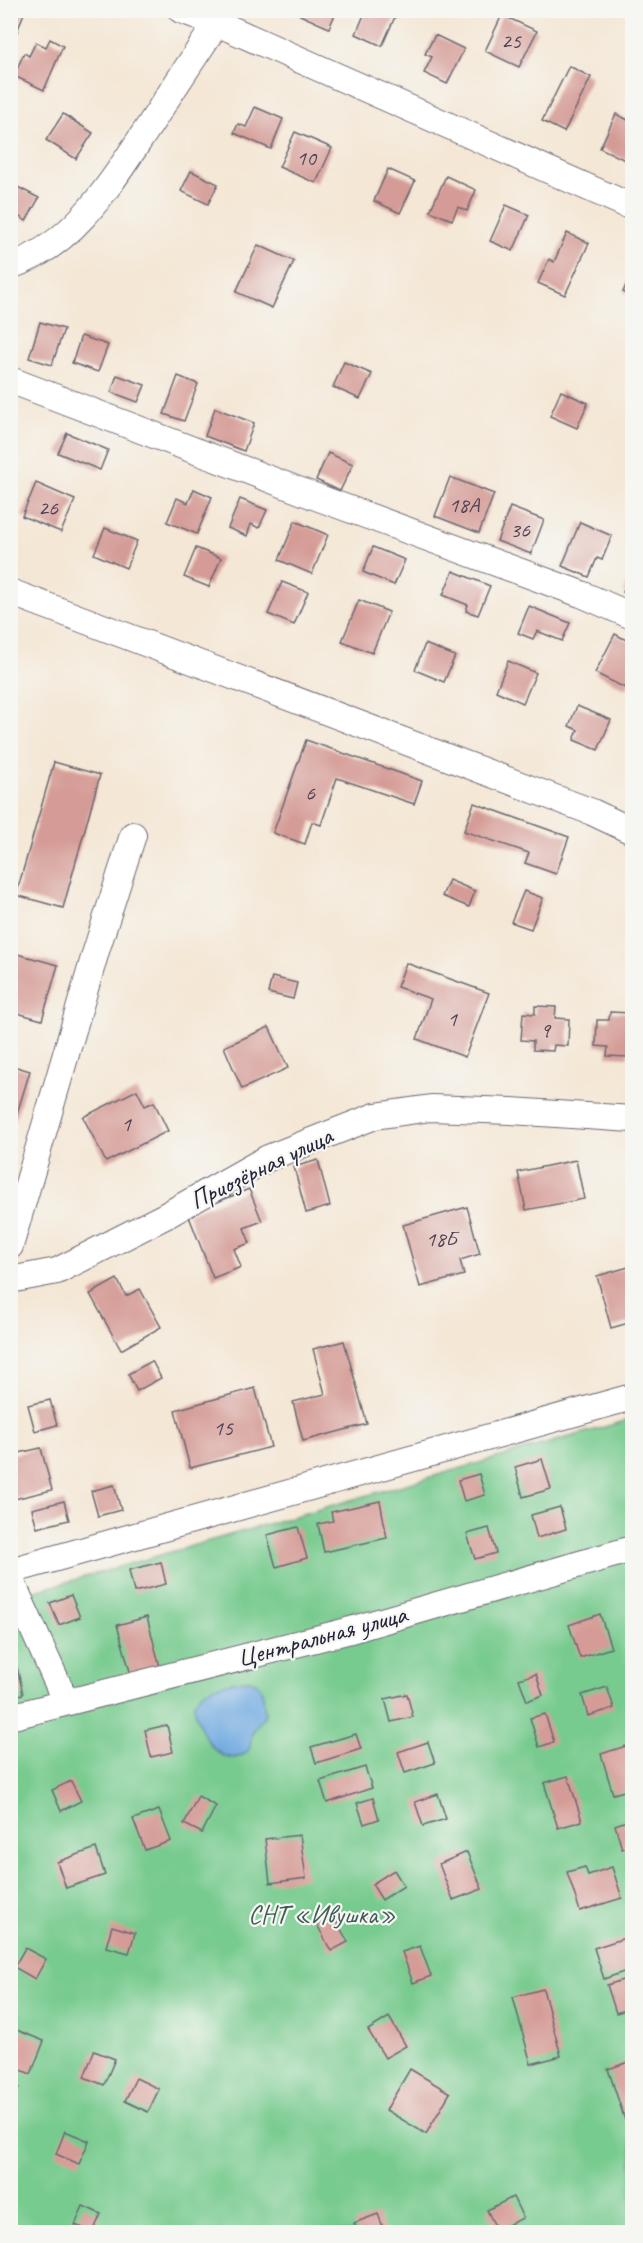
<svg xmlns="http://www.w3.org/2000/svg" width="643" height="2243" font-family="Caveat,sans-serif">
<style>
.green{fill:#78cb8f;stroke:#4d7665;stroke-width:1.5}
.water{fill:#71aae0;stroke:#4a668e;stroke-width:1.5}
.building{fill:#d59c97}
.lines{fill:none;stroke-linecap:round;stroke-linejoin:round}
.minor-casing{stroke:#6c6771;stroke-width:28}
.minor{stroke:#fff;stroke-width:26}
.labels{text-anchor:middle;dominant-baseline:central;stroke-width:4.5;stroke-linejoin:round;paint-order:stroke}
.number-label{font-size:22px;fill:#4f4052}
.street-label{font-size:26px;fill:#22223b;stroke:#f6f6f2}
.park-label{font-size:26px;fill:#405d58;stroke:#f6f6f2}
</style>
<rect width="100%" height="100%" fill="#f6f6f2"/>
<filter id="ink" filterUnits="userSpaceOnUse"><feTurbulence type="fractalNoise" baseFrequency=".0167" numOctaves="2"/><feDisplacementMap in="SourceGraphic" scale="12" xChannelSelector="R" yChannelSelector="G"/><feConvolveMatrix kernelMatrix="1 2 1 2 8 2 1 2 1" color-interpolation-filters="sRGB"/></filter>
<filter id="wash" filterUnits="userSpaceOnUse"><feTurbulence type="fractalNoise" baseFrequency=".008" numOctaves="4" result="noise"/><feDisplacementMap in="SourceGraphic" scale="24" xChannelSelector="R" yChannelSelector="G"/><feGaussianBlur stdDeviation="1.35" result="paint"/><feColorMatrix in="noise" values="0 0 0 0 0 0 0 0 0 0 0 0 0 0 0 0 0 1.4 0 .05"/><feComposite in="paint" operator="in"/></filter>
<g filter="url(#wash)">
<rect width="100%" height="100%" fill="#f4e7d5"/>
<path class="green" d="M 632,1419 L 632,2230 L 630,2232 L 11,2232 L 11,1598 Z"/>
<path class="water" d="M 246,1680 C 265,1680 263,1699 265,1714 C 261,1720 256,1727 252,1733 C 249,1741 253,1749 244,1754 C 216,1771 196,1724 194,1703 C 204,1684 227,1683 246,1680 Z"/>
<g id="blocks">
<g class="building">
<path d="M 10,10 L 25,10 L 11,49 L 10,49 Z"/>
<path d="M 301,10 L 337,10 L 329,28 L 300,15 Z"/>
<path d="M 366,10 L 398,10 L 382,46 L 356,34 Z"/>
<path d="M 502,15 L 537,31 L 519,67 L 485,51 Z"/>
<path d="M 435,35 L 464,49 L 447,84 L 424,73 L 432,57 L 425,54 Z"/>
<path d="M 50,39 L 63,46 L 44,90 L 14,76 L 24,53 L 29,56 L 36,42 L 46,47 Z"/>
<path d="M 569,66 L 591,77 L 564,132 L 542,121 Z"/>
<path d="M 255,107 L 283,119 L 271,149 L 234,133 L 238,124 L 246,127 Z"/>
<path d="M 63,114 L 93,133 L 76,159 L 46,140 Z"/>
<path d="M 616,114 L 632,122 L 632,146 L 625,160 L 600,148 Z"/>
<path d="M 295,132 L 332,148 L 316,183 L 279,167 Z"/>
<path d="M 388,169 L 415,181 L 400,213 L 374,201 Z"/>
<path d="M 191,171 L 218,184 L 208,204 L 181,191 Z"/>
<path d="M 446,176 L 476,190 L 467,211 L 458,207 L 452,220 L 430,211 Z"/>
<path d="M 10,183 L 39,198 L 26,221 L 17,215 L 10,227 Z"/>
<path d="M 506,205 L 529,215 L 513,251 L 490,241 Z"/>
<path d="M 567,233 L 589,243 L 565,295 L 538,283 L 549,259 L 554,262 Z"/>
<path d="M 258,245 L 294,261 L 272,308 L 236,292 Z"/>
<path d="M 632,271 L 632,296 L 623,292 Z"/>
<path d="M 40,322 L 64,329 L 52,365 L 29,358 Z"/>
<path d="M 81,336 L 108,345 L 98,372 L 72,363 Z"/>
<path d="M 344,362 L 372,374 L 360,399 L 333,387 Z"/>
<path d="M 117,375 L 145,385 L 138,402 L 111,392 Z"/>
<path d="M 178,376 L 198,384 L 184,421 L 164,414 Z"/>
<path d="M 561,391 L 588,403 L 577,428 L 550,416 Z"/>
<path d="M 215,408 L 254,423 L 244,451 L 205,436 Z"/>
<path d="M 67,433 L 108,450 L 100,470 L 58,453 Z"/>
<path d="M 328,453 L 353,464 L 340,491 L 316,480 Z"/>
<path d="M 450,477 L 494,494 L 479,533 L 435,516 Z"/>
<path d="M 36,483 L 75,500 L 61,532 L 22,516 Z"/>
<path d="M 194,489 L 212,497 L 197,534 L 167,522 L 177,498 L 188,503 Z"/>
<path d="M 240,499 L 267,510 L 259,528 L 251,524 L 247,536 L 228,528 Z"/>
<path d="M 510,507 L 544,520 L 531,554 L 497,541 Z"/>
<path d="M 295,521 L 328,535 L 312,574 L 279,560 Z"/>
<path d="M 580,522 L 612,536 L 602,560 L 597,558 L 589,577 L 562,566 Z"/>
<path d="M 105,528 L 137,541 L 126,568 L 94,554 Z"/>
<path d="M 373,547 L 405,560 L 394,585 L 363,572 Z"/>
<path d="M 196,548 L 221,558 L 209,587 L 184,577 Z"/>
<path d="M 632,569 L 632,596 L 623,592 Z"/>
<path d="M 453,571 L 490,586 L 478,615 L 466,611 L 468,605 L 443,595 Z"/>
<path d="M 282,582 L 308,592 L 294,625 L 268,614 Z"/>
<path d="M 359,600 L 389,612 L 372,653 L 342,641 Z"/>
<path d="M 529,606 L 570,623 L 562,641 L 537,631 L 533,639 L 518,633 Z"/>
<path d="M 615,634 L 632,643 L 632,677 L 627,689 L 595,673 Z"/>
<path d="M 425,644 L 455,656 L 444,682 L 415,670 Z"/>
<path d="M 508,661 L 536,673 L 523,703 L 496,691 Z"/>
<path d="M 577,706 L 611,720 L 598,750 L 574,740 L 578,730 L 569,726 Z"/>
<path d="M 306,740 L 422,781 L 414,804 L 337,778 L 321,825 L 312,822 L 305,844 L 273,833 Z"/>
<path d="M 54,762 L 100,775 L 63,908 L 16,895 Z"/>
<path d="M 474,803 L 569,837 L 556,874 L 525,863 L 529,853 L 464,831 Z"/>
<path d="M 449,880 L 475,891 L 469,907 L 442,896 Z"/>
<path d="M 524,891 L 543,898 L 531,929 L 511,922 Z"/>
<path d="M 10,952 L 58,965 L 42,1020 L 10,1011 Z"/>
<path d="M 406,963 L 489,993 L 465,1057 L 417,1039 L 431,999 L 397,987 Z"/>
<path d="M 272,977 L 297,983 L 293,999 L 268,993 Z"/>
<path d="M 535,1006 L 556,1007 L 555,1018 L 569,1019 L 568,1046 L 554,1045 L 553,1051 L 533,1050 L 533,1041 L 521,1040 L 523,1013 L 535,1014 Z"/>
<path d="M 610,1012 L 630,1013 L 630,1024 L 632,1024 L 632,1051 L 628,1051 L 628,1057 L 607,1056 L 608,1047 L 596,1046 L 597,1020 L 609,1020 Z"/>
<path d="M 269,1027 L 288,1068 L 242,1089 L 224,1047 Z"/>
<path d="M 10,1065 L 30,1071 L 15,1120 L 10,1119 Z"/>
<path d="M 137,1090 L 145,1106 L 154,1102 L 168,1131 L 106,1162 L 83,1117 Z"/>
<path d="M 318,1160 L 330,1206 L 306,1213 L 294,1167 Z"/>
<path d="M 576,1160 L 584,1199 L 526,1210 L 518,1172 Z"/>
<path d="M 249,1189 L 262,1221 L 244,1228 L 250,1243 L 234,1249 L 241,1267 L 213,1278 L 188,1214 Z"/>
<path d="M 467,1207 L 480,1254 L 460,1260 L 464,1275 L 420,1287 L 403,1225 Z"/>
<path d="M 632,1266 L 632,1322 L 611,1328 L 597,1276 Z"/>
<path d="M 117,1279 L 126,1296 L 140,1289 L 161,1327 L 121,1350 L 90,1294 Z"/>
<path d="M 344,1341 L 367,1424 L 303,1441 L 293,1402 L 325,1394 L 313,1349 Z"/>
<path d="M 152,1361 L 161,1378 L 137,1391 L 128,1374 Z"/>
<path d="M 255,1388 L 271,1447 L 190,1468 L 175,1410 Z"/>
<path d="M 50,1400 L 57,1425 L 35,1431 L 28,1405 Z"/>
<path d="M 41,1448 L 52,1490 L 10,1500 L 10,1455 Z"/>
<path d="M 542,1459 L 551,1489 L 523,1497 L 515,1467 Z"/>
<path d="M 479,1474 L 485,1495 L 464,1501 L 458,1480 Z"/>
<path d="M 114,1485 L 121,1510 L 98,1516 L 91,1491 Z"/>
<path d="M 64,1501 L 69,1520 L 37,1528 L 32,1509 Z"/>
<path d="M 380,1501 L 387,1538 L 324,1552 L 318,1524 L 333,1521 L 331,1512 Z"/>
<path d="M 560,1507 L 566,1529 L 537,1538 L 531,1515 Z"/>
<path d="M 298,1527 L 307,1558 L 276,1567 L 267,1535 Z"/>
<path d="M 489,1528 L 496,1553 L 475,1559 L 467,1534 Z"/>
<path d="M 161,1562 L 166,1584 L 134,1592 L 129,1570 Z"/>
<path d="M 71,1595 L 80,1617 L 59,1625 L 50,1603 Z"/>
<path d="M 600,1614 L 611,1648 L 580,1658 L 569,1625 Z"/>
<path d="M 147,1617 L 160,1667 L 131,1675 L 117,1625 Z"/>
<path d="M 17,1667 L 23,1694 L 10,1697 L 10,1669 Z"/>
<path d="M 536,1674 L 543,1695 L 527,1701 L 519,1679 Z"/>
<path d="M 607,1687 L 614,1708 L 588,1716 L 582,1695 Z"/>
<path d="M 407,1694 L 413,1717 L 391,1722 L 385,1699 Z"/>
<path d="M 545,1714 L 554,1742 L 539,1747 L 530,1718 Z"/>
<path d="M 167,1725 L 173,1752 L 151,1757 L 145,1730 Z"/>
<path d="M 356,1734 L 361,1749 L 316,1763 L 311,1747 Z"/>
<path d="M 428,1742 L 435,1763 L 405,1773 L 398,1752 Z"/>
<path d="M 632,1744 L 632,1789 L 613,1794 L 601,1754 Z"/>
<path d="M 10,1761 L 16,1776 L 10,1779 Z"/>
<path d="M 365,1767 L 372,1788 L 327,1803 L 320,1781 Z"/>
<path d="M 568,1776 L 582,1821 L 558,1828 L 544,1783 Z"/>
<path d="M 71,1781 L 81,1801 L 61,1811 L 52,1790 Z"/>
<path d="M 438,1794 L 446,1819 L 423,1826 L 415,1802 Z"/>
<path d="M 198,1796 L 216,1806 L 202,1833 L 184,1824 Z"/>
<path d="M 373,1798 L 379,1819 L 364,1824 L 357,1803 Z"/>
<path d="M 159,1810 L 171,1841 L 145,1850 L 133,1819 Z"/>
<path d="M 632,1819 L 632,1846 L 622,1849 L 615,1825 Z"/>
<path d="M 300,1835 L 306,1878 L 270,1883 L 265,1839 Z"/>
<path d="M 96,1848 L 105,1875 L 66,1888 L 57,1862 Z"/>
<path d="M 632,1851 L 632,1869 L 627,1853 Z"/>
<path d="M 467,1852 L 482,1889 L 453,1900 L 439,1864 Z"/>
<path d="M 585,1867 L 588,1875 L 612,1867 L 622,1898 L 580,1911 L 567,1872 Z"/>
<path d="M 394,1870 L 404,1886 L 382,1900 L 372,1884 Z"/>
<path d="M 329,1908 L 348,1942 L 331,1951 L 313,1917 Z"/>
<path d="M 112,1926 L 135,1933 L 129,1953 L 106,1947 Z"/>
<path d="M 625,1938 L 632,1960 L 632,1969 L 604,1979 L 594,1948 Z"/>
<path d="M 420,1946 L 431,1976 L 413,1983 L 402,1952 Z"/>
<path d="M 25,1948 L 46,1959 L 35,1979 L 14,1967 Z"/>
<path d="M 632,1977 L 632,2008 L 616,2013 L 607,1985 Z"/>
<path d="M 543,1989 L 561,2056 L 531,2064 L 513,1997 Z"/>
<path d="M 389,2017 L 406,2046 L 385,2058 L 368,2030 Z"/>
<path d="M 14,2029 L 44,2041 L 31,2074 L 10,2066 L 10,2037 Z"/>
<path d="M 94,2051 L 115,2059 L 104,2085 L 84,2077 Z"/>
<path d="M 632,2061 L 632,2118 L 625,2120 L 608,2069 Z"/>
<path d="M 410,2069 L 450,2093 L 426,2134 L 386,2110 Z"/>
<path d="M 136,2078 L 159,2089 L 148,2112 L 125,2101 Z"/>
<path d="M 10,2083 L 19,2087 L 12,2100 L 10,2099 Z"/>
<path d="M 65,2131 L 89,2141 L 79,2164 L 56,2154 Z"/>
<path d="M 513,2197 L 523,2218 L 497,2230 L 487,2210 Z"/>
<path d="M 83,2206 L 101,2214 L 93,2232 L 75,2225 Z"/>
<path d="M 378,2214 L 385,2232 L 357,2232 L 354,2223 Z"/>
</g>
</g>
</g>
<g filter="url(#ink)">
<use href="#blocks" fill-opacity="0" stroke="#6c6771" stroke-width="1.5"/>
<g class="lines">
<g class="minor-casing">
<g id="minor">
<path d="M 181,10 L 217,23"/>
<path d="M 10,266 C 76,245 113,179 149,126 C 171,92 194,57 217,23 L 632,207"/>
<path d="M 10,380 L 319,498 L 581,594 L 632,616"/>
<path d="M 10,592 L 592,812 L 632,831"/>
<path d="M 10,1246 L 96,951 L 133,835"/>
<path d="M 10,1280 L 57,1271 L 165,1216 L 268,1158 L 375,1116 L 431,1108 L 511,1111 L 632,1119"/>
<path d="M 10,1571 L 632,1397"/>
<path d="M 10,1578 L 66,1702"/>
<path d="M 10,1717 L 347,1631 L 632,1549"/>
</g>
</g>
<use href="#minor" class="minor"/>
</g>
</g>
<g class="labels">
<g class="number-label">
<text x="511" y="41">25</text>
<text x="306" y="158">10</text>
<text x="464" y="505">18А</text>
<text x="48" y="508">26</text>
<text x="520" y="530">36</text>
<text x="310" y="793">6</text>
<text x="452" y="1019">1</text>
<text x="545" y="1030">9</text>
<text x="126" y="1124">1</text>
<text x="441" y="1239">18Б</text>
<text x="223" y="1428">15</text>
</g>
<g class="street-label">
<text transform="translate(261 1168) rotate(-26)">Приозёрная улица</text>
<text transform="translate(322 1636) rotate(-15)">Центральная улица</text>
</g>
<g class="park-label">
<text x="322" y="1914">СНТ «Ивушка»</text>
</g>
</g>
<rect width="643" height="2243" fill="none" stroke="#f6f6f2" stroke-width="36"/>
</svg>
